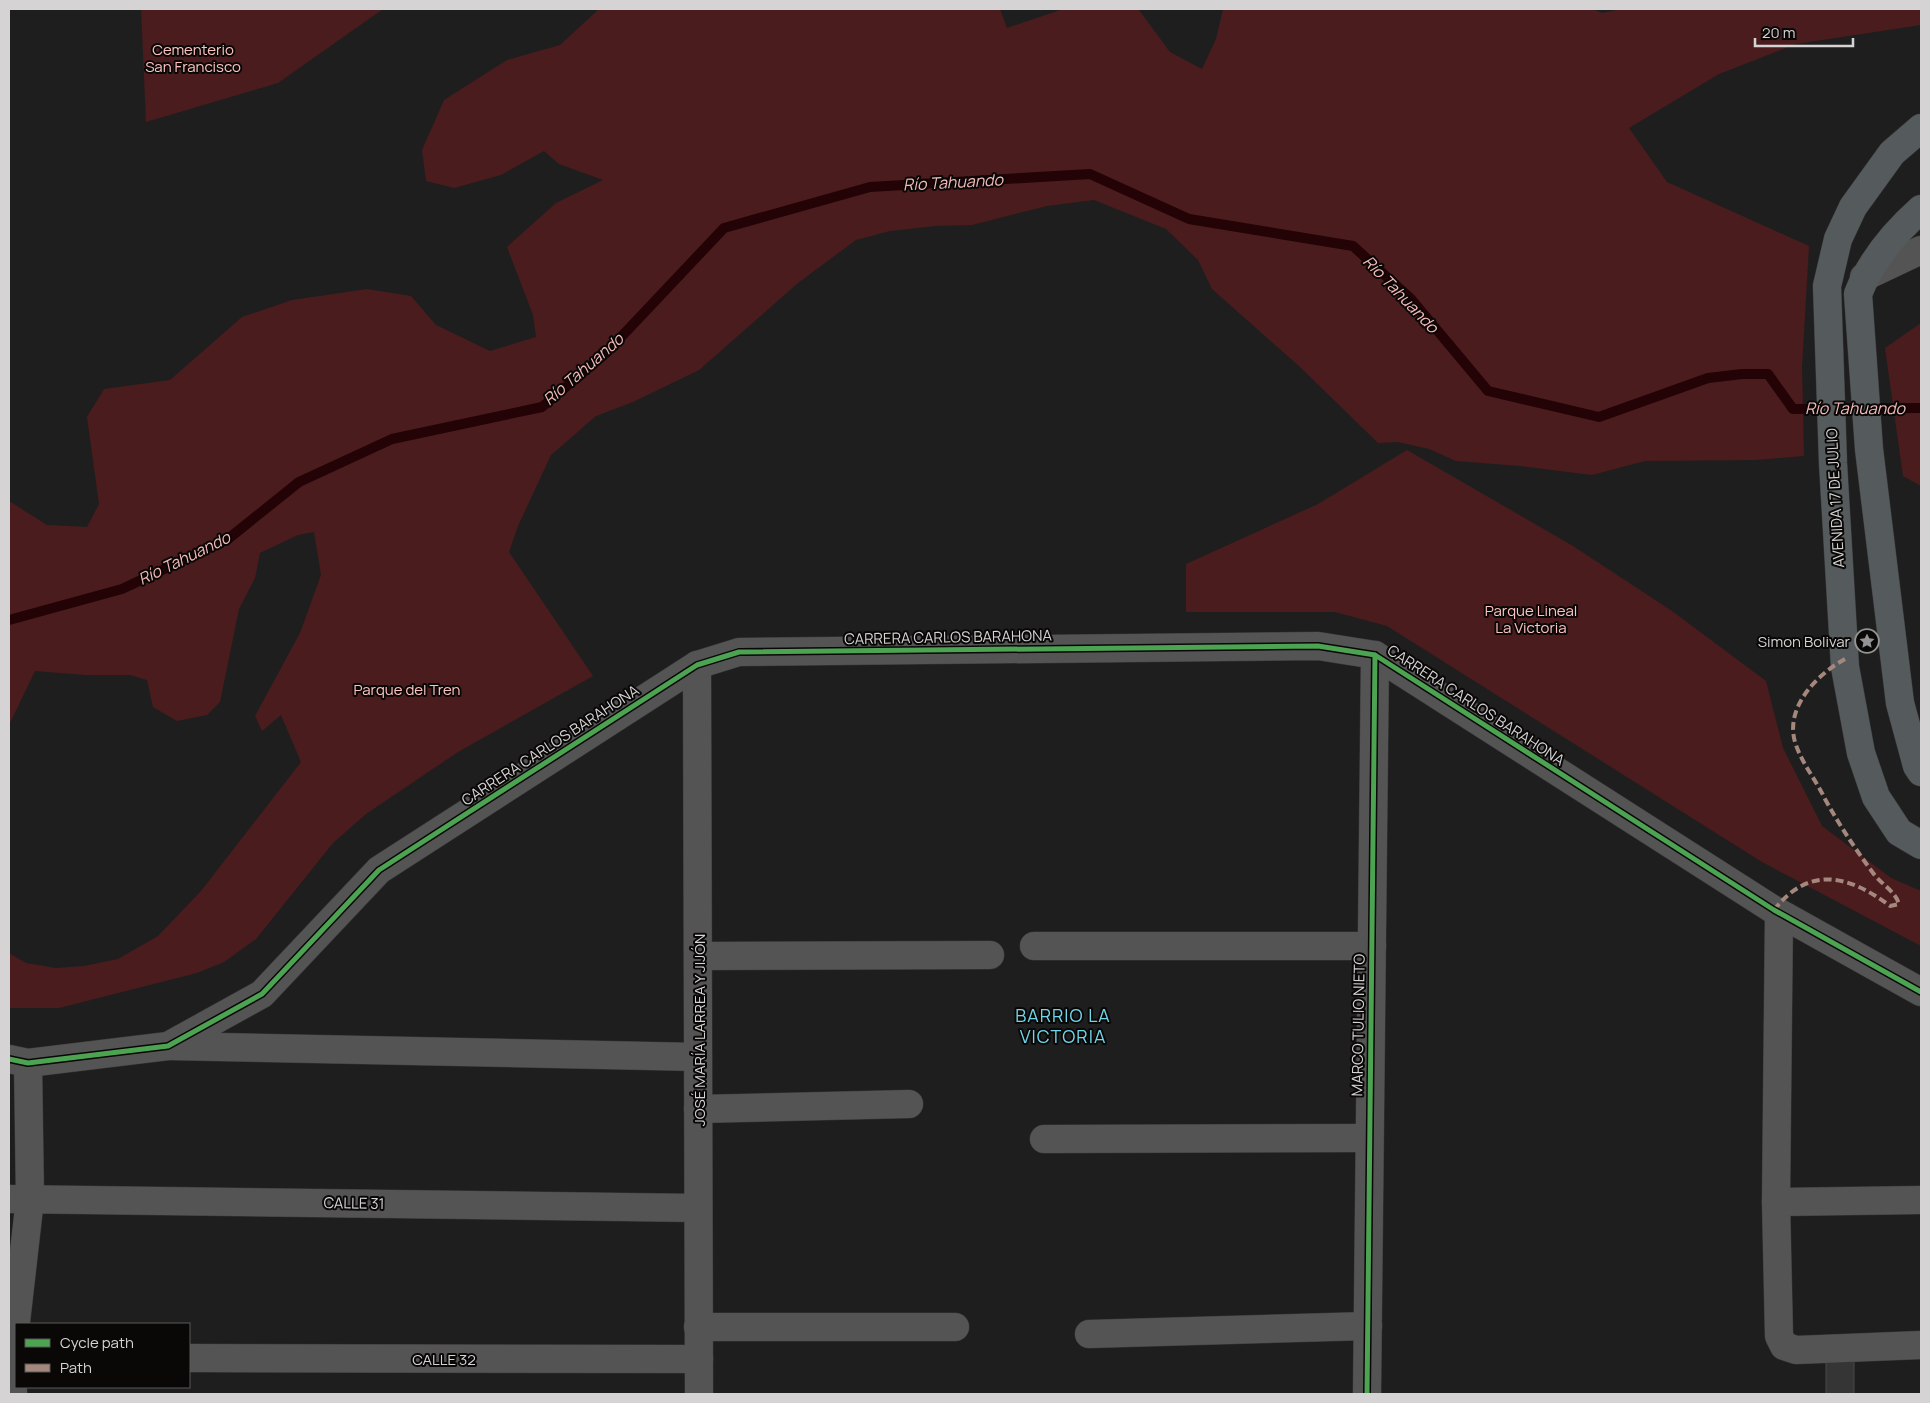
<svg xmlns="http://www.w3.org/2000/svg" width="1930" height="1403" font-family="Manrope,sans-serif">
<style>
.green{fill:#4a1c1e}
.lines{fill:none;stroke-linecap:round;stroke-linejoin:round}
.stream{stroke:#230305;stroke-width:10}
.building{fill:#363535;stroke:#4a4949}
.minor-casing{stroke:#393939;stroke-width:29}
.major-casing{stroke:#393939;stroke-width:29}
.minor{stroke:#555454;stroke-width:28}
.major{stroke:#555b5d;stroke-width:28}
.quiet{stroke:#a5887d;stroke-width:4;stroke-dasharray:8 4;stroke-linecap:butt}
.cycleway-casing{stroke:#090807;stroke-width:8}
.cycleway{stroke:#4ca352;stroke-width:5}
.labels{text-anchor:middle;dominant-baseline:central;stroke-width:4;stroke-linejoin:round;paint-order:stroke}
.park-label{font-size:15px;fill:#fdc2c0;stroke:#090807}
.street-label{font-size:15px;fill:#d5d3d3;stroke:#090807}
.poi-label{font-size:15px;fill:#d5d3d3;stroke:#090807;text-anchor:end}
.water-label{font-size:16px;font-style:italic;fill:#f6bbb9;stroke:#090807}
.quarter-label{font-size:18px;letter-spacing:1px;fill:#70d7eb;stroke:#090807}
</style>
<rect width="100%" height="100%" fill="#1f1e1e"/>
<g class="green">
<path d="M 141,9 L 383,9 L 278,83 L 146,122 Z"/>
<path d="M 599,9 L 1000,9 L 1007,28 L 1063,9 L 1139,10 L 1170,52 L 1202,69 L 1216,39 L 1223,9 L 1592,9 L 1602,13 L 1621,9 L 1921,9 L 1921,25 L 1796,44 L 1719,74 L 1629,128 L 1667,182 L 1809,246 L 1802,367 L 1804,456 L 1756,460 L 1645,461 L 1592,475 L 1520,466 L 1456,461 L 1429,449 L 1398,442 L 1378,443 L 1300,367 L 1212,289 L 1198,260 L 1166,229 L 1094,200 L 1047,206 L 972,225 L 935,226 L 890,231 L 856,240 L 798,283 L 699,370 L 633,402 L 596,416 L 551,455 L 518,526 L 509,552 L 593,676 L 458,752 L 366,814 L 333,843 L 256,939 L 224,962 L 197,973 L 59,1008 L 9,1008 L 9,953 L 26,963 L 56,968 L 84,966 L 118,959 L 158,936 L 201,891 L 301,762 L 281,715 L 262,731 L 255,716 L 300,633 L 321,575 L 314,532 L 298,535 L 260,553 L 255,578 L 239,609 L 220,702 L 207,715 L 177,721 L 153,707 L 147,680 L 130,675 L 85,675 L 35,671 L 9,725 L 9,501 L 47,525 L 87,527 L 99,504 L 87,417 L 104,389 L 170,380 L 242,317 L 292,300 L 367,289 L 411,296 L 436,325 L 490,351 L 536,337 L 533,315 L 507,247 L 556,203 L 603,180 L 559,164 L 544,151 L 501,175 L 454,188 L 426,181 L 422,150 L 444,100 L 507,60 L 560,45 Z"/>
<path d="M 1921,323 L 1921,486 L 1903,476 L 1885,348 Z"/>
<path d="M 1407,450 L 1573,546 L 1672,611 L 1766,681 L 1783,748 L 1822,826 L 1891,878 L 1921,891 L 1921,946 L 1762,862 L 1387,626 L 1335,612 L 1186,612 L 1186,564 L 1318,504 Z"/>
</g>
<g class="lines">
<path class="stream" d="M 9,620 L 122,589 L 228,539 L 299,482 L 392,439 L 542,407 L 605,354 L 724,228 L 870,187 L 1090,174 L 1189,219 L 1353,246 L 1411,299 L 1488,391 L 1599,417 L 1708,378 L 1742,374 L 1768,374 L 1793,409 L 1921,408"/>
</g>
<rect class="building" x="1826" y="1360" width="28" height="34"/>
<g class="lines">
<g class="minor-casing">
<g id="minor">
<path d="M 1864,277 L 1921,250"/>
<path d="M 697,665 L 699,1394"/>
<path d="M 1779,913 L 1776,1202 L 1779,1336 L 1784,1346 L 1796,1350 L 1921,1345"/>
<path d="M 1034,946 L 1372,946"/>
<path d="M 700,956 L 990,955"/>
<path d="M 169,1046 L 698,1057"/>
<path d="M 9,1059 L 28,1063 L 168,1046 L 262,994 L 379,870 L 697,665 L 739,652 L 1318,646 L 1375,655 L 1774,910 L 1921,992"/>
<path d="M 698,1109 L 909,1104"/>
<path d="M 1044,1139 L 1369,1138"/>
<path d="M 9,1199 L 698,1208"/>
<path d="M 1776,1202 L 1921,1200"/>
<path d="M 698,1327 L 955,1327"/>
<path d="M 1089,1334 L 1368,1326"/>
<path d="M 189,1358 L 699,1359"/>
<path d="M 13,1394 L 12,1357 L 30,1199 L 28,1063"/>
<path d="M 1367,1394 L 1375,655"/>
</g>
</g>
<g class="major-casing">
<g id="major">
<path d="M 1921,128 L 1892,153 L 1853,207 L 1838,239 L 1827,286 L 1833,463 L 1845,667 L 1861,753 L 1876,797 L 1899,832 L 1921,845"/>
<path d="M 1921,209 C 1894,233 1871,260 1858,294 L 1869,449 L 1900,703 L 1917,766 L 1921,772"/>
</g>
</g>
<use href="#minor" class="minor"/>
<use href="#major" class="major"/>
<path class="quiet" d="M 1774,910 C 1809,865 1849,875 1890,906 L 1899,904 C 1895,891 1881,884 1873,873 C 1854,847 1840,826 1825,799 C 1816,780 1803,765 1796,745 C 1783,709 1816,675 1845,659"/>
<g class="cycleway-casing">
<g id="cycleway">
<path d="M 9,1059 L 28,1063 L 168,1046 L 262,994 L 379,870 L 697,665 L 739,652 L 1318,646 L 1375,655 L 1774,910 L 1921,992"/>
<path d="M 1367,1394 L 1375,655"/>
</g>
</g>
<use href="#cycleway" class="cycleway"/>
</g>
<defs>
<g id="sight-ring" transform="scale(1.25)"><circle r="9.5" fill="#090807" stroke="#959494" stroke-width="1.5"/><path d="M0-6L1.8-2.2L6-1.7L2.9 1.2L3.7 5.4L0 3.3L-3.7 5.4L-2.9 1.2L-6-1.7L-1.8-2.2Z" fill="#959494"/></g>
</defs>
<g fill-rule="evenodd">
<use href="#sight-ring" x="1867" y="641"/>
</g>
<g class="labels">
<g class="park-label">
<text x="193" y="49">Cementerio<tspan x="193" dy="17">San Francisco</tspan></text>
<text x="1531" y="610">Parque Lineal<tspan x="1531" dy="17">La Victoria</tspan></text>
<text x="407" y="689">Parque del Tren</text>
</g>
<g class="street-label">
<text transform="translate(1835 498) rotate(-93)">AVENIDA 17 DE JULIO</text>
<text transform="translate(948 637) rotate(-1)">CARRERA CARLOS BARAHONA</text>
<text transform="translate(1476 705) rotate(33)">CARRERA CARLOS BARAHONA</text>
<text transform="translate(550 745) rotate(-33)">CARRERA CARLOS BARAHONA</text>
<text transform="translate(1358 1025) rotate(-89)">MARCO TULIO NIETO</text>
<text transform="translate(699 1030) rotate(-90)">JOSÉ MARÍA LARREA Y JIJÓN</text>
<text transform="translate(354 1203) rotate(1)">CALLE 31</text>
<text x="444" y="1359">CALLE 32</text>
</g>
<g class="poi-label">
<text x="1850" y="641">Simon Bolivar</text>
</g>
<g class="water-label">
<text transform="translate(953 182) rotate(-3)">Río Tahuando</text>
<text transform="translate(1401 294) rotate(46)">Río Tahuando</text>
<text transform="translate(583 369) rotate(-41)">Río Tahuando</text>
<text x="1855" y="408">Río Tahuando</text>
<text transform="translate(184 558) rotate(-26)">Río Tahuando</text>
</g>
<g class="quarter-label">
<text x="1063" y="1015">BARRIO LA<tspan x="1063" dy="21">VICTORIA</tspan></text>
</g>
</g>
<rect width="1930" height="1403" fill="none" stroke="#d5d3d3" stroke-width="20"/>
<rect x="15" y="1323" width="175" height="65" fill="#090807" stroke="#5b5959"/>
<rect x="25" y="1339" width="25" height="8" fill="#4ca352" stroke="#5b5959"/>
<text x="60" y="1348" font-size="15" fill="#d5d3d3">Cycle path</text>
<rect x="25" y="1364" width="25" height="8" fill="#a5887d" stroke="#5b5959"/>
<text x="60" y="1373" font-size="15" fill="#d5d3d3">Path</text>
<path d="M1755 38v8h98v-8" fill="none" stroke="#d5d3d3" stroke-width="2.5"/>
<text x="1762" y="38" font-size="15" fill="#d5d3d3" stroke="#090807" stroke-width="4" paint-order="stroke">20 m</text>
</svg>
